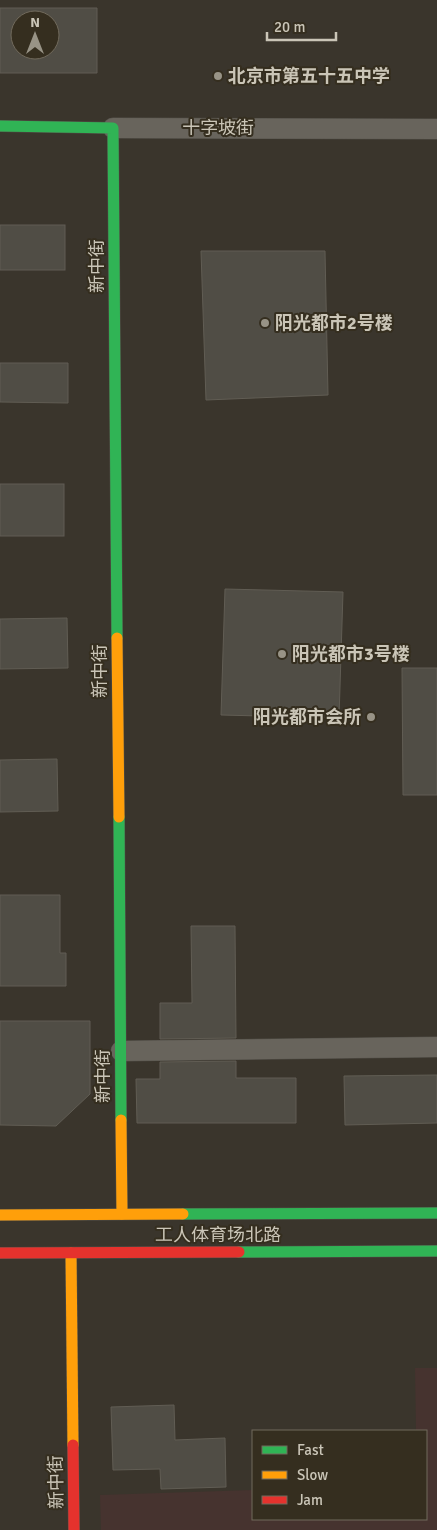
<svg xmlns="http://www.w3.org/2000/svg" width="437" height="1530" font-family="Signika,'Noto Sans SC',sans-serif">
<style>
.green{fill:#46332f}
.building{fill:#504d45;stroke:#615d54;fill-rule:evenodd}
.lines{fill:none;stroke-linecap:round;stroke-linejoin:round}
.street-casing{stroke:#54514a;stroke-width:21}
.fast-casing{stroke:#54514a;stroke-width:12}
.slow-casing{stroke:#54514a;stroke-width:12}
.jam-casing{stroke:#54514a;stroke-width:12}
.street{stroke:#68645c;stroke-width:20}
.fast{stroke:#30b455;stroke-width:11}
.slow{stroke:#ff9f0a;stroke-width:11}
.jam{stroke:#e5322d;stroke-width:11}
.poi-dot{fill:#989386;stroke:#352e1f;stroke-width:2}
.labels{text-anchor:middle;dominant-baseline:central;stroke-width:4;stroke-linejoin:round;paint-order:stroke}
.poi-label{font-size:18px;font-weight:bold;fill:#cac5b7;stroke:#352e1f;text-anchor:start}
.street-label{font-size:18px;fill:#cac5b7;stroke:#352e1f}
</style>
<rect width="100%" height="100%" fill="#3a352c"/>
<path class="green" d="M 415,1368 L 437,1368 L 437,1530 L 101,1530 L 100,1495 L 253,1490 L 253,1519 L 426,1519 L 426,1431 L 416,1431 Z"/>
<g class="building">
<path d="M 0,8 L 97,8 L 97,73 L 0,73 ZM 20,20 L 50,20 L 50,50 L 20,50 Z"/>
<rect x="0" y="225" width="65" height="45"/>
<path d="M 201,251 L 325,251 L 328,395 L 206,400 Z"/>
<path d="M 0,363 L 68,363 L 68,403 L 0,402 Z"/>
<rect x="0" y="484" width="64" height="52"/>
<path d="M 225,589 L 343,592 L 339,718 L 221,715 Z"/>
<path d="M 67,618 L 68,668 L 0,669 L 0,619 Z"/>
<path d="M 402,668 L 437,668 L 437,795 L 403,795 Z"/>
<path d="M 57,759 L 58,811 L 0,812 L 0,760 Z"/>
<path d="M 0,895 L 60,895 L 60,953 L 66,953 L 66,986 L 0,986 Z"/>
<path d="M 191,926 L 235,926 L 236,1038 L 160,1039 L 160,1003 L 192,1003 Z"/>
<path d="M 0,1021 L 90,1021 L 90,1094 L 56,1126 L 0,1125 Z"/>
<path d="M 236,1061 L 236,1078 L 296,1078 L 296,1123 L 137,1123 L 136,1079 L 160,1079 L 160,1062 Z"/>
<path d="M 437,1075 L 437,1123 L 345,1125 L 344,1076 Z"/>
<path d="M 174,1405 L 175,1440 L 225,1438 L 226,1487 L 161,1489 L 160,1469 L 113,1470 L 111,1407 Z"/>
</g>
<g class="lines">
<g class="street-casing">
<g id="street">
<path d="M 113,128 L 437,129"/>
<path d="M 121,1051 L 437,1047"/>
</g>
</g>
<g class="fast-casing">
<g id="fast">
<path d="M 0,126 L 113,128 L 117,638"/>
<path d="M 119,817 L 121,1120"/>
<path d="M 183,1214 L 437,1213"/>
<path d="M 239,1252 L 437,1251"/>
</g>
</g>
<g class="slow-casing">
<g id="slow">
<path d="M 117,638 L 119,817"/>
<path d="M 121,1120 L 122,1214"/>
<path d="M 0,1215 L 183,1214"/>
<path d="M 71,1253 L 73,1445"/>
</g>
</g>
<g class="jam-casing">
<g id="jam">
<path d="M 0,1253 L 239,1252"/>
<path d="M 73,1445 L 74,1530"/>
</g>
</g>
<use href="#street" class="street"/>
<use href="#fast" class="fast"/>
<use href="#slow" class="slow"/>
<use href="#jam" class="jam"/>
</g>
<g class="poi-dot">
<circle cx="218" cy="76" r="5"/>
<circle cx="265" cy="323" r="5"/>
<circle cx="282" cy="654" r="5"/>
<circle cx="371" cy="717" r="5"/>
</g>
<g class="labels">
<g class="poi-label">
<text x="228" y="76">北京市第五十五中学</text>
<text x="275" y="323">阳光都市2号楼</text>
<text x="292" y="654">阳光都市3号楼</text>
<text x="361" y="717" text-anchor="end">阳光都市会所</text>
</g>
<g class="street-label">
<text x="218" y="128">十字坡街</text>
<text transform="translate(97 266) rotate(-90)">新中街</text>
<text transform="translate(100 671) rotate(-90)">新中街</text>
<text transform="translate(103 1076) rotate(-90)">新中街</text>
<text x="218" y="1235">工人体育场北路</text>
<text transform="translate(56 1482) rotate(-91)">新中街</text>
</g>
</g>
<rect x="252" y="1430" width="175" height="90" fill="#352e1f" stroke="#716a5c"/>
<rect x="262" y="1446" width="25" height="8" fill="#30b455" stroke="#716a5c"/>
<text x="297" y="1455" font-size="15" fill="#cac5b7">Fast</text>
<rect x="262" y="1471" width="25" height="8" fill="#ff9f0a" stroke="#716a5c"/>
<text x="297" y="1480" font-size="15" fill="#cac5b7">Slow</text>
<rect x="262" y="1496" width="25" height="8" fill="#e5322d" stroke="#716a5c"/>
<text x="297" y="1505" font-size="15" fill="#cac5b7">Jam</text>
<g transform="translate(35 35)"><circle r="24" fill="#352e1f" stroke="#716a5c"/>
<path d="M0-4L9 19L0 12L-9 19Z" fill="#989386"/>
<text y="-8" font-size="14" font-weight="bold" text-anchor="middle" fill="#cac5b7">N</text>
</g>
<path d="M267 32v8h69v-8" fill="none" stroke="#cac5b7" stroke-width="2.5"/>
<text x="274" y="32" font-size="15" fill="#cac5b7" stroke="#352e1f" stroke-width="4" paint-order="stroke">20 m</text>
</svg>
